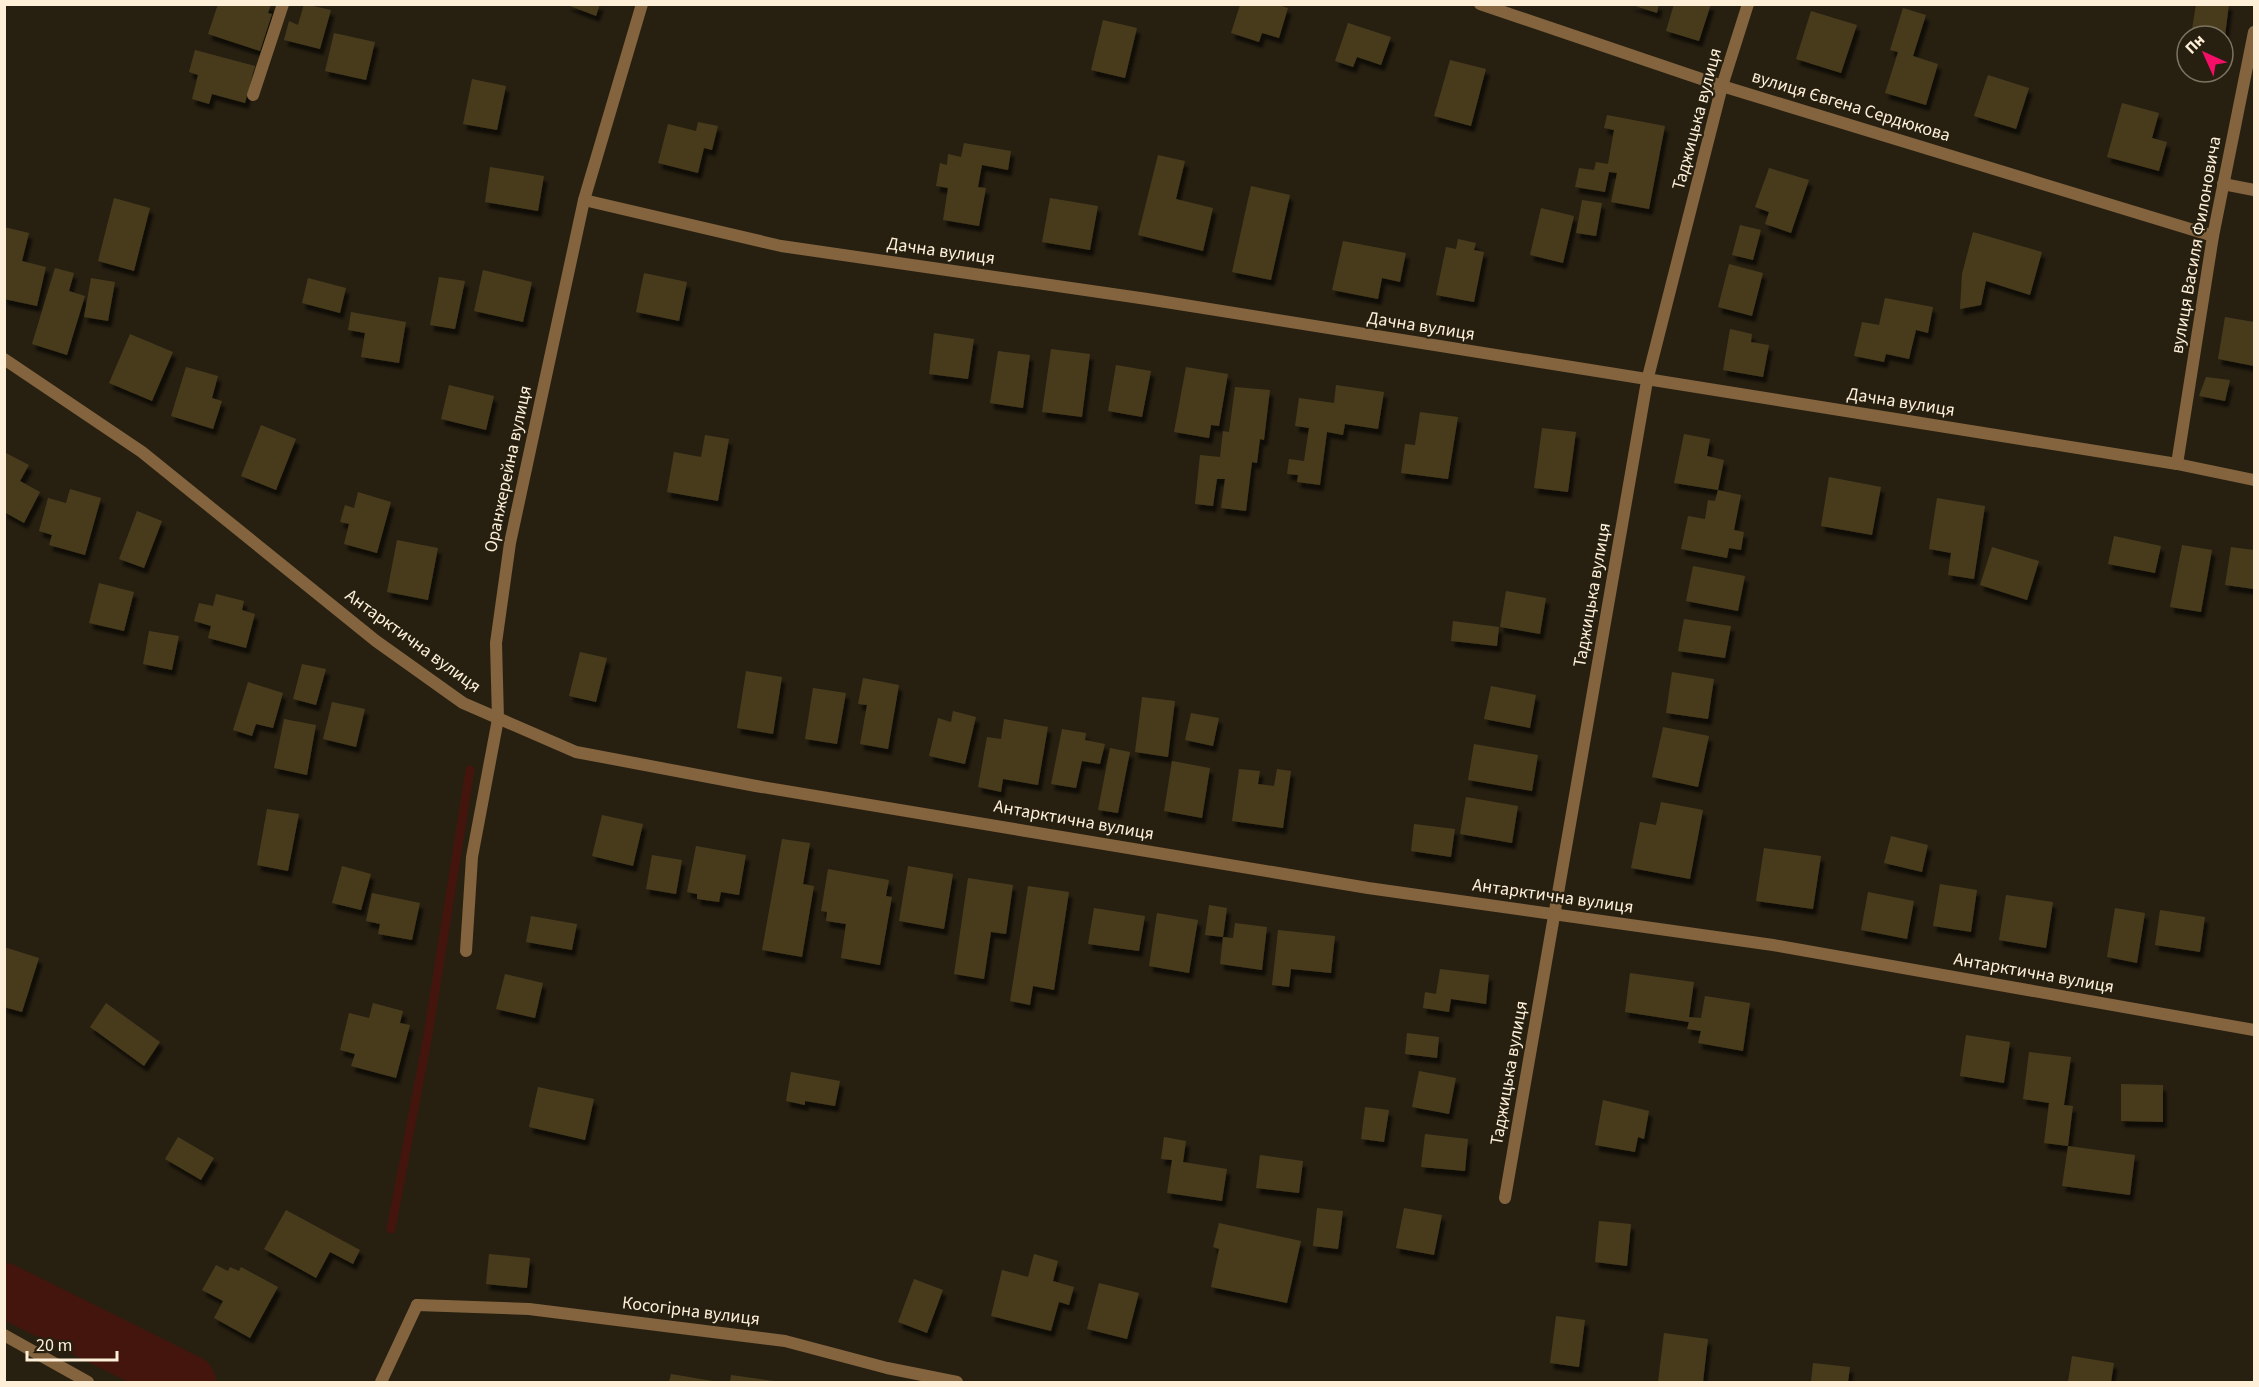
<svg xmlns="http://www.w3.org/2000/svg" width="2259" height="1387" font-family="'Source Sans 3',sans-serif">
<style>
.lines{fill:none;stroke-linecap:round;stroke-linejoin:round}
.stream{stroke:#43150d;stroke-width:9}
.river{stroke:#43150d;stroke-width:54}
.building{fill:#473b1e;filter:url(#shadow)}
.lane{stroke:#83643e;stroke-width:12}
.street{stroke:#83643e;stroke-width:12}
.labels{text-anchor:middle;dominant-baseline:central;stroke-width:4.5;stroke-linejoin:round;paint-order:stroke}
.street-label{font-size:18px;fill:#fdefd8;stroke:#272011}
</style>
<defs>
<filter id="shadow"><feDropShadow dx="3.5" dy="6" stdDeviation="1.5" flood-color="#0009"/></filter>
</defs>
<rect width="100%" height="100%" fill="#272011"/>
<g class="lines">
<path class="stream" d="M 391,1229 L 428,1035 L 470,770"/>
<path class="river" d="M 4,1290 L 189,1382"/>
</g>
<g class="building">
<path d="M 218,4 L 271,4 L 268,13 L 272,14 L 260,51 L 208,34 Z"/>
<path d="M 304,4 L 331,10 L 320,49 L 284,40 L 289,21 L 298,25 Z"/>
<path d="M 565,4 L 600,4 L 596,16 Z"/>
<path d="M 1629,4 L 1659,4 L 1657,13 Z"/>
<path d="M 1674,4 L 1711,4 L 1699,41 L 1666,31 Z"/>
<path d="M 2196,4 L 2229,4 L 2225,36 L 2191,36 Z"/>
<path d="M 1240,5 L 1278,5 L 1288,8 L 1279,38 L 1262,33 L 1259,42 L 1231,33 Z"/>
<path d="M 1903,8 L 1926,15 L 1913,56 L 1938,64 L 1926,105 L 1885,93 L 1898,52 L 1890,50 Z"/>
<path d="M 1811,11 L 1857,25 L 1841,73 L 1796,59 Z"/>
<path d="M 1103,20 L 1137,28 L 1125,78 L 1091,70 Z"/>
<path d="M 1348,23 L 1391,37 L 1381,65 L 1357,57 L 1353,67 L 1335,61 Z"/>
<path d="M 334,33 L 375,42 L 366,80 L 325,71 Z"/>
<path d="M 195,50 L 255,66 L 245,103 L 212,94 L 209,104 L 192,99 L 198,75 L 189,72 Z"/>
<path d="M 1450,60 L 1486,69 L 1471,126 L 1434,116 Z"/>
<path d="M 1988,75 L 2029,88 L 2016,129 L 1974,116 Z"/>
<path d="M 472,79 L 506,86 L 497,130 L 463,124 Z"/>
<path d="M 2122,103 L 2159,113 L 2152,138 L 2167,142 L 2159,171 L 2107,157 Z"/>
<path d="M 1607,115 L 1665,126 L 1649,209 L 1611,202 L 1617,173 L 1609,172 L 1605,192 L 1575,187 L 1579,168 L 1594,170 L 1596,162 L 1608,164 L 1614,130 L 1604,128 Z"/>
<path d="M 698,122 L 718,126 L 712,150 L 704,148 L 698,173 L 658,163 L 668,124 L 696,131 Z"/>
<path d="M 964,143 L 1011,151 L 1008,170 L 982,165 L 978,187 L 986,188 L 979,226 L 943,220 L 948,188 L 936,186 L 940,163 L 947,165 L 948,154 L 961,157 Z"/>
<path d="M 1158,155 L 1185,161 L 1176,199 L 1213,208 L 1203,251 L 1138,235 Z"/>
<path d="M 490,167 L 544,176 L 538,211 L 485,202 Z"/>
<path d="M 1769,168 L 1809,180 L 1791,233 L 1765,224 L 1769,212 L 1755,207 Z"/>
<path d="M 1251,186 L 1290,195 L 1271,280 L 1232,272 Z"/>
<path d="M 114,198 L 150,208 L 134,271 L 98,261 Z"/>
<path d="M 1050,198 L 1098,206 L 1090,250 L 1042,242 Z"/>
<path d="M 1582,200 L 1602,203 L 1596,236 L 1576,233 Z"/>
<path d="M 1541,208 L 1574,216 L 1563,263 L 1530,255 Z"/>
<path d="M 1740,225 L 1761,230 L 1753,260 L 1732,255 Z"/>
<path d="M 4,227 L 29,233 L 22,261 L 46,267 L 37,306 L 4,299 Z"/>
<path d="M 1973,232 L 2042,252 L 2030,295 L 1986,281 L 1981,305 L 1960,309 L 1962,274 Z"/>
<path d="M 1458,239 L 1476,243 L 1474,250 L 1484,252 L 1474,302 L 1436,295 L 1446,247 L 1456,249 Z"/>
<path d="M 1343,241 L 1406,253 L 1400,282 L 1382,278 L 1378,299 L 1332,290 Z"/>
<path d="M 1729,264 L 1763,273 L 1752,316 L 1718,307 Z"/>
<path d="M 55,268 L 74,273 L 69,291 L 85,296 L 67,355 L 32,344 Z"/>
<path d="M 483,270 L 532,282 L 523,322 L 474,311 Z"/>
<path d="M 644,273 L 687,282 L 679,321 L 636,312 Z"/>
<path d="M 439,277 L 465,281 L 455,329 L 430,325 Z"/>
<path d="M 91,278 L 115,282 L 108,321 L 84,317 Z"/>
<path d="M 308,278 L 346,288 L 340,313 L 302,303 Z"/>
<path d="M 1885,298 L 1933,307 L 1928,333 L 1916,330 L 1909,359 L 1886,354 L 1884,362 L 1854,356 L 1862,322 L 1879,325 Z"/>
<path d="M 351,312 L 406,322 L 399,363 L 361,357 L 365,333 L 348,330 Z"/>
<path d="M 2225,317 L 2254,322 L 2254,366 L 2218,359 Z"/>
<path d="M 1730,329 L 1752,334 L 1751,342 L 1769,345 L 1763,377 L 1723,370 Z"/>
<path d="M 934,333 L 974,339 L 968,379 L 929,374 Z"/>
<path d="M 130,334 L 173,352 L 152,401 L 109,383 Z"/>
<path d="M 1051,349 L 1090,354 L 1082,417 L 1042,412 Z"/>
<path d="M 998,351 L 1030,355 L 1023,408 L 990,403 Z"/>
<path d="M 1116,365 L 1151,371 L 1142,417 L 1108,411 Z"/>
<path d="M 186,367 L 218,376 L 212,398 L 222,401 L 213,429 L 171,416 Z"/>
<path d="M 1186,367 L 1228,374 L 1219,426 L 1211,425 L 1209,438 L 1174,432 Z"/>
<path d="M 2206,377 L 2230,380 L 2225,401 L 2199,396 Z"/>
<path d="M 449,385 L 494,396 L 486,430 L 441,419 Z"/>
<path d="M 1336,385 L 1384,392 L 1378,429 L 1345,424 L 1343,435 L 1327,432 L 1320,485 L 1297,482 L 1298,475 L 1287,474 L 1289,459 L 1304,461 L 1309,428 L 1295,426 L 1299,398 L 1334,403 Z"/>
<path d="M 1235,387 L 1270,390 L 1264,440 L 1260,439 L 1257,463 L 1252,462 L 1246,511 L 1221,508 L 1225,479 L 1217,479 L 1213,506 L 1195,504 L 1200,455 L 1220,457 L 1223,431 L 1229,432 Z"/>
<path d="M 1420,412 L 1458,417 L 1448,479 L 1401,473 L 1405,444 L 1415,445 Z"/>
<path d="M 261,425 L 296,439 L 276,490 L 241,476 Z"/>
<path d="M 1542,428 L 1576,432 L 1568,492 L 1534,488 Z"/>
<path d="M 1684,434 L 1710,439 L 1707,456 L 1724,460 L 1718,490 L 1674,483 Z"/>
<path d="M 705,435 L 729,439 L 718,501 L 667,492 L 674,452 L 701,457 Z"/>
<path d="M 4,452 L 29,465 L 20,481 L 40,492 L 24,523 L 4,512 Z"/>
<path d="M 1829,477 L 1881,487 L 1872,535 L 1821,526 Z"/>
<path d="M 70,489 L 101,498 L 85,555 L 49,545 L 52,535 L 39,531 L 48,498 L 66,503 Z"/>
<path d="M 1718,490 L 1741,495 L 1734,530 L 1744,532 L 1741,550 L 1729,548 L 1727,558 L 1681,549 L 1688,516 L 1705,519 L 1708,500 L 1715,501 Z"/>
<path d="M 358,492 L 391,502 L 377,553 L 344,544 L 349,524 L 340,522 L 345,505 L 354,508 Z"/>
<path d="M 1937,498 L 1985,506 L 1974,579 L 1948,575 L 1951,553 L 1929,549 Z"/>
<path d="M 137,511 L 162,521 L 144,568 L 119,559 Z"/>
<path d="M 2114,536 L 2161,546 L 2155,573 L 2108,564 Z"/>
<path d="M 397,540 L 438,548 L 428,600 L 387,592 Z"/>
<path d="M 2182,545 L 2212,550 L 2201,612 L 2170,607 Z"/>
<path d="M 1992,547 L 2039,561 L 2027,600 L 1980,585 Z"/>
<path d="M 2231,547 L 2254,550 L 2254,589 L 2225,585 Z"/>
<path d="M 1693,566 L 1745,576 L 1738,611 L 1686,601 Z"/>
<path d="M 99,583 L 134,592 L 124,631 L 89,623 Z"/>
<path d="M 1506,591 L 1546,598 L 1540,634 L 1500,627 Z"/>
<path d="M 216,594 L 244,601 L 242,610 L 255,614 L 246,648 L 208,638 L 211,626 L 194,621 L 199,603 L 213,606 Z"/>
<path d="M 1684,619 L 1731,626 L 1725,658 L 1678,651 Z"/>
<path d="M 1453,621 L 1499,627 L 1497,646 L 1451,641 Z"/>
<path d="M 149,631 L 179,636 L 172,670 L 143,664 Z"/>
<path d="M 580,652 L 607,658 L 596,702 L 569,696 Z"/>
<path d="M 302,664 L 326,669 L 316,705 L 293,699 Z"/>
<path d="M 746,671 L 782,677 L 773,734 L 737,728 Z"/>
<path d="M 1672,672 L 1714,679 L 1708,719 L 1666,713 Z"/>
<path d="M 863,678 L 899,685 L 888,749 L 860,744 L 867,705 L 858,704 Z"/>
<path d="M 248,682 L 283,693 L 273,728 L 256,724 L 252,736 L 233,730 Z"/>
<path d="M 1491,686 L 1536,695 L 1530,728 L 1484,719 Z"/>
<path d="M 813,688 L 846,693 L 837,744 L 805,739 Z"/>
<path d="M 1142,697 L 1175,701 L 1168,757 L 1135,752 Z"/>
<path d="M 332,702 L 365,709 L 356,747 L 323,739 Z"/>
<path d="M 953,711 L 976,717 L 965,764 L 929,756 L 938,718 L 951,722 Z"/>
<path d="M 1191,713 L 1219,718 L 1213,746 L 1185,740 Z"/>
<path d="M 284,719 L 316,725 L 307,775 L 274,768 Z"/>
<path d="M 1004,719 L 1048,727 L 1038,785 L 1003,779 L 1001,792 L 978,787 L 987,737 L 1001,739 Z"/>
<path d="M 1663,727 L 1709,736 L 1698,787 L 1652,777 Z"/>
<path d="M 1062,729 L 1086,733 L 1085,740 L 1105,744 L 1100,764 L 1082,761 L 1076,788 L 1051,784 Z"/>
<path d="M 1474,744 L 1538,755 L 1532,791 L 1468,780 Z"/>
<path d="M 1110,748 L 1130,752 L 1118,813 L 1098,810 Z"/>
<path d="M 1172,761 L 1210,768 L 1202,818 L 1164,811 Z"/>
<path d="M 1239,769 L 1260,771 L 1258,784 L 1274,786 L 1277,769 L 1291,771 L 1283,828 L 1232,821 Z"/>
<path d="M 1466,797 L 1518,806 L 1512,843 L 1460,834 Z"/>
<path d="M 1661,802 L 1703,810 L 1690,879 L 1631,868 L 1640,822 L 1656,825 Z"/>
<path d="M 267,809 L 299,814 L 288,871 L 257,865 Z"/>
<path d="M 602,815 L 643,824 L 633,866 L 592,856 Z"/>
<path d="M 1414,824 L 1455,829 L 1451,857 L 1411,851 Z"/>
<path d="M 1891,836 L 1928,845 L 1922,872 L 1884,863 Z"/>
<path d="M 782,839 L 810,843 L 803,884 L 814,886 L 802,957 L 762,950 Z"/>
<path d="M 696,846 L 746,855 L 739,895 L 721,892 L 719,902 L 697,899 L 697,894 L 687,892 Z"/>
<path d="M 1764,848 L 1821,856 L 1813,909 L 1756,901 Z"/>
<path d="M 652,855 L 682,860 L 676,894 L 646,889 Z"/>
<path d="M 342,866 L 371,874 L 361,910 L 332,903 Z"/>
<path d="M 908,866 L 953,874 L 944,929 L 899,921 Z"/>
<path d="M 828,869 L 889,880 L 886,896 L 892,897 L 880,965 L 841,958 L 846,924 L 826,921 L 827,912 L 821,911 Z"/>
<path d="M 968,878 L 1013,885 L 1006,934 L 991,932 L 984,979 L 954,974 Z"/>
<path d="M 1940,884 L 1977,890 L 1971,932 L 1933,926 Z"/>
<path d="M 1028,886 L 1069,892 L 1054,990 L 1033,986 L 1030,1005 L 1010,1001 Z"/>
<path d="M 1868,892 L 1914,901 L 1907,939 L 1861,930 Z"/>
<path d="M 372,893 L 420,903 L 412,940 L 378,934 L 380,924 L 366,921 Z"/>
<path d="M 2006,895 L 2053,902 L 2046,948 L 1999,940 Z"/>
<path d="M 1209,905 L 1227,908 L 1223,937 L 1205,935 Z"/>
<path d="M 1094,908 L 1145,916 L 1139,951 L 1088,944 Z"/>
<path d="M 2115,908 L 2145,913 L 2137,963 L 2107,957 Z"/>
<path d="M 2160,910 L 2205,917 L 2200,952 L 2155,945 Z"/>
<path d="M 1157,913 L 1198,920 L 1189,973 L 1149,966 Z"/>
<path d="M 531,916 L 577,924 L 572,950 L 526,942 Z"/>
<path d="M 1235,923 L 1267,927 L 1262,970 L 1220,964 L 1223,937 L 1233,938 Z"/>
<path d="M 1278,930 L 1335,936 L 1331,973 L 1291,969 L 1289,987 L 1272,985 Z"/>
<path d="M 4,947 L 39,958 L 22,1012 L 4,1007 Z"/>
<path d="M 1440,969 L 1489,975 L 1486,1004 L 1451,999 L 1449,1012 L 1423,1008 L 1425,992 L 1436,994 Z"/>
<path d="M 1630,973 L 1694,982 L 1689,1017 L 1701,1018 L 1705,996 L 1750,1003 L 1743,1051 L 1698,1043 L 1701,1031 L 1687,1029 L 1689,1022 L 1625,1012 Z"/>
<path d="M 505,974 L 543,983 L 535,1018 L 496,1009 Z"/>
<path d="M 106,1003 L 160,1042 L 144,1066 L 90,1027 Z"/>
<path d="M 373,1003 L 403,1011 L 400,1023 L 410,1025 L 396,1078 L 351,1066 L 355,1054 L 340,1050 L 349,1013 L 369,1018 Z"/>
<path d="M 1407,1033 L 1439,1037 L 1437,1058 L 1405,1054 Z"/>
<path d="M 1966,1035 L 2010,1042 L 2004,1083 L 1960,1076 Z"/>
<path d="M 2029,1052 L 2071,1057 L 2064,1105 L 2073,1106 L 2068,1146 L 2044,1143 L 2049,1103 L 2023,1099 Z"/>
<path d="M 1419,1071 L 1456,1078 L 1449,1114 L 1412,1107 Z"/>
<path d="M 791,1072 L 840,1081 L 835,1106 L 805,1101 L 805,1105 L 786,1101 Z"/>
<path d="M 2121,1084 L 2163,1085 L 2163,1122 L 2121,1121 Z"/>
<path d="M 538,1087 L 594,1099 L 585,1140 L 529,1127 Z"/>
<path d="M 1603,1100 L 1649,1111 L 1644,1139 L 1638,1137 L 1635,1152 L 1595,1145 Z"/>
<path d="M 1365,1107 L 1389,1110 L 1384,1142 L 1361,1139 Z"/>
<path d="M 1425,1134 L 1468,1139 L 1465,1171 L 1421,1167 Z"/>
<path d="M 178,1137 L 214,1158 L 201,1180 L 165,1159 Z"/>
<path d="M 1164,1137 L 1186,1141 L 1183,1162 L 1227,1169 L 1222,1201 L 1167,1193 L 1172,1160 L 1161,1159 Z"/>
<path d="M 2068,1146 L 2135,1155 L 2130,1195 L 2062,1186 Z"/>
<path d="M 1260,1155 L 1303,1161 L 1299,1193 L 1256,1188 Z"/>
<path d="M 1317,1208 L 1343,1211 L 1338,1249 L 1313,1246 Z"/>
<path d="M 1404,1208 L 1442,1215 L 1434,1255 L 1396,1248 Z"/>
<path d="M 286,1210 L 360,1250 L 353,1264 L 330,1252 L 316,1278 L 264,1249 Z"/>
<path d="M 1599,1221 L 1631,1224 L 1627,1266 L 1595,1262 Z"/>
<path d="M 1219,1223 L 1301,1241 L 1287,1303 L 1211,1287 L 1219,1249 L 1213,1247 Z"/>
<path d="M 489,1254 L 530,1258 L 527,1288 L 486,1284 Z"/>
<path d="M 1034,1254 L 1058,1261 L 1053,1281 L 1074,1287 L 1069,1305 L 1059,1302 L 1051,1331 L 991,1316 L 1002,1270 L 1028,1277 Z"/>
<path d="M 216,1265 L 228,1271 L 230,1267 L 239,1271 L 241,1267 L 278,1287 L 250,1338 L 214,1318 L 223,1301 L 202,1290 Z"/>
<path d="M 914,1279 L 943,1290 L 927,1333 L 898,1322 Z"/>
<path d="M 1099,1283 L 1139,1293 L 1127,1339 L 1087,1329 Z"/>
<path d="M 1556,1316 L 1585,1320 L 1579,1367 L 1550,1363 Z"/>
<path d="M 1664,1333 L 1708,1339 L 1703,1382 L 1658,1382 Z"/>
<path d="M 2072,1356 L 2114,1363 L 2111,1382 L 2068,1382 Z"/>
<path d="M 1813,1363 L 1850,1367 L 1848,1382 L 1811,1382 Z"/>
<path d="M 671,1374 L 713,1381 L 713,1382 L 669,1382 Z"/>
<path d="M 731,1375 L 774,1381 L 774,1382 L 730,1382 Z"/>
</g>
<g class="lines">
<g class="lane">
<path d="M 253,95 L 283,4"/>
<path d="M 2223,184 L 2254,190"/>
<path d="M 381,1382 L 417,1305"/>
</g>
<g class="street">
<path d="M 1480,4 L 1722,86 L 2213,236"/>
<path d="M 584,200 L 781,246 L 1147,299 L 2177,464 L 2254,480"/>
<path d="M 4,359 L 142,452 L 376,641 L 463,703 L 576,752 L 756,786 L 1368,888 L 1773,945 L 2254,1030"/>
<path d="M 2177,464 L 2213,236 L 2254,32"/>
<path d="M 466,951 L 472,857 L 498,719 L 496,643 L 510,543 L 584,200 L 642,4"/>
<path d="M 1505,1198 L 1647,381 L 1722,86 L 1748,4"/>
<path d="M 417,1305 L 529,1309 L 785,1341 L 887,1368 L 957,1382"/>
<path d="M 4,1335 L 88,1382"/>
</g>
</g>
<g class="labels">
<g class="street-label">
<text transform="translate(1851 106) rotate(17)">вулиця Євгена Сердюкова</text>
<text transform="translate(1697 119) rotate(-75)">Таджицька вулиця</text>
<text transform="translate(2196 245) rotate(-80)">вулиця Василя Филоновича</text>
<text transform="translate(941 251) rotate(8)">Дачна вулиця</text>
<text transform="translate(1421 326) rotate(9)">Дачна вулиця</text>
<text transform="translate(1901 402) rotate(9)">Дачна вулиця</text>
<text transform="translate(508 469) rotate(-78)">Оранжерейна вулиця</text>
<text transform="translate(1592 595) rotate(-80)">Таджицька вулиця</text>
<text transform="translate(413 641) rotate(36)">Антарктична вулиця</text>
<text transform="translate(1074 820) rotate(10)">Антарктична вулиця</text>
<text transform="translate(1553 896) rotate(8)">Антарктична вулиця</text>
<text transform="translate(2034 973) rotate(10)">Антарктична вулиця</text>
<text transform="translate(1509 1073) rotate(-80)">Таджицька вулиця</text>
<text transform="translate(691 1311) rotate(7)">Косогірна вулиця</text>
</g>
</g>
<rect width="2259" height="1387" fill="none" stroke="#fdefd8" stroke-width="12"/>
<g transform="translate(2205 54) rotate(315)"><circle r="28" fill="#272011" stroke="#7d7361" stroke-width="1.5"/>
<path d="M0-4.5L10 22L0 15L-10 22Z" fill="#f30f67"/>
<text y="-9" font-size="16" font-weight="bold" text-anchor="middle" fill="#fdefd8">Пн</text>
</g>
<path d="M27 1351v9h90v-9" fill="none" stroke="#fdefd8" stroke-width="3"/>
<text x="36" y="1351" font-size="18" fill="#fdefd8" stroke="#272011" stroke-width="4.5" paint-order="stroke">20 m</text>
</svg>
